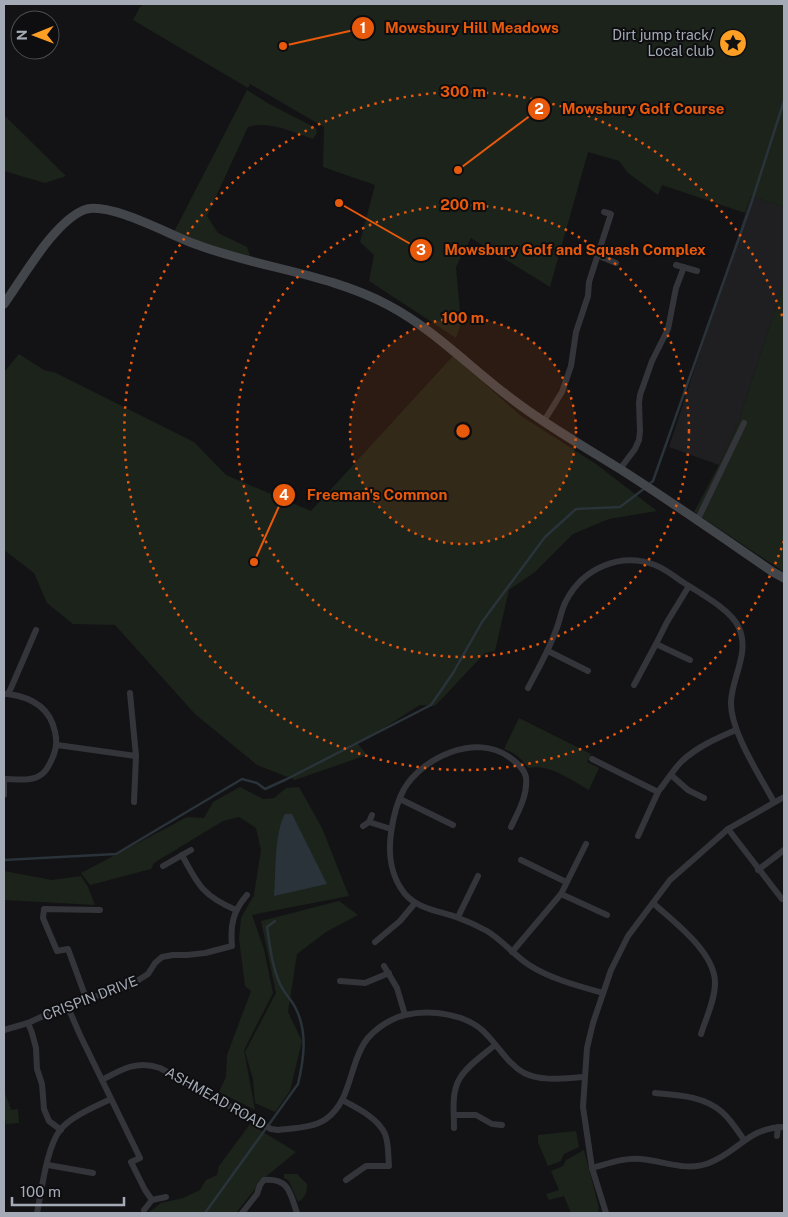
<svg xmlns="http://www.w3.org/2000/svg" width="788" height="1217" font-family="'Public Sans',sans-serif">
<style>
.built{fill:#1f1f22}
.green{fill:#1b231b}
.water{fill:#293339}
.lines{fill:none;stroke-linecap:round;stroke-linejoin:round}
.stream{stroke:#293339;stroke-width:2.5}
.minor{stroke:#34353a;stroke-width:6}
.secondary{stroke:#42454a;stroke-width:9}
.ring{fill:none;stroke:#e8590c;stroke-width:2.5;stroke-dasharray:2.5 5}
.labels{text-anchor:middle;dominant-baseline:central;stroke-width:4;stroke-linejoin:round;paint-order:stroke}
.poi-label{font-size:14px;fill:#a4abb6;stroke:#0e0e10;text-anchor:end}
.street-label{font-size:14px;fill:#a4abb6;stroke:#0e0e10}
.centre{fill:#e8590c;stroke:#0e0e10;stroke-width:2.5}
.ring-label{font-size:15px;text-anchor:middle;font-weight:bold;fill:#e8590c;stroke:#0e0e10;stroke-width:4;stroke-linejoin:round;paint-order:stroke}
.leader{fill:none;stroke:#e8590c;stroke-width:2}
.callout-dot{fill:#e8590c;stroke:#0e0e10;stroke-width:2}
.mark-label{font-size:15px;text-anchor:middle;font-weight:bold;fill:#fff}
.callout-label{font-size:15px;text-anchor:middle;font-weight:bold;fill:#e8590c;stroke:#0e0e10;stroke-width:4;stroke-linejoin:round;paint-order:stroke}
</style>
<rect width="100%" height="100%" fill="#131315"/>
<path class="built" d="M 751,196 L 784,207 L 784,282 L 739,421 L 719,465 L 669,447 Z"/>
<g class="green">
<path d="M 144,4 L 784,4 L 784,207 L 751,196 L 745,213 L 662,185 L 658,195 L 628,173 L 619,161 L 588,152 L 550,287 L 471,238 L 456,267 L 461,323 L 456,338 L 369,281 L 374,255 L 360,242 L 375,185 L 323,167 L 324,127 L 250,84 L 248,88 L 133,20 L 140,7 Z"/>
<path d="M 247,90 L 271,105 L 316,128 L 317,133 L 313,139 C 293,132 269,120 248,127 L 207,216 L 218,233 L 247,247 L 250,256 L 206,245 L 174,232 Z"/>
<path d="M 4,115 L 66,176 L 45,183 L 4,171 Z"/>
<path d="M 784,282 L 784,572 L 694,512 L 719,465 L 739,421 Z"/>
<path d="M 19,354 L 44,370 L 56,373 L 194,442 L 226,475 L 311,511 L 453,356 L 521,416 L 596,464 L 657,511 L 609,519 L 573,534 L 535,572 L 509,590 L 495,651 L 485,653 L 435,706 L 420,705 L 358,744 L 367,755 L 295,780 L 257,765 L 195,714 L 115,625 L 73,624 L 47,603 L 34,573 L 4,550 L 4,372 Z"/>
<path d="M 519,718 L 591,754 L 587,762 L 599,768 L 589,790 C 569,779 550,764 528,768 C 521,758 515,753 504,749 Z"/>
<path d="M 240,787 L 263,799 L 274,798 L 286,788 L 299,787 L 322,828 L 349,896 L 252,915 L 264,949 L 273,993 L 244,1050 L 255,1110 L 219,1092 L 226,1077 L 227,1055 L 251,991 L 245,986 L 239,939 L 241,918 L 254,895 L 261,850 L 256,828 L 239,817 L 223,821 L 154,863 L 151,869 L 90,885 L 81,873 L 187,817 L 204,818 L 213,802 Z"/>
<path d="M 4,871 L 52,880 L 81,876 L 88,887 L 95,905 L 4,900 Z"/>
<path d="M 339,901 L 358,915 L 326,932 L 297,954 L 288,1012 L 302,1041 L 290,1091 L 275,1112 L 255,1103 L 253,1079 L 245,1052 L 276,993 L 261,921 Z"/>
<path d="M 4,1091 L 11,1109 L 9,1110 L 18,1109 L 19,1123 L 6,1124 L 4,1113 Z"/>
<path d="M 250,1124 L 296,1152 L 263,1179 L 236,1213 L 148,1213 L 161,1203 L 183,1198 L 200,1190 L 206,1180 L 217,1175 L 219,1166 Z"/>
<path d="M 576,1131 L 579,1147 L 564,1154 L 561,1161 L 548,1166 L 538,1142 L 538,1135 Z"/>
<path d="M 584,1150 L 599,1208 L 598,1213 L 571,1213 L 564,1196 L 549,1200 L 546,1194 L 559,1190 L 551,1171 L 563,1166 L 566,1160 Z"/>
<path d="M 284,1174 L 297,1174 L 307,1184 C 307,1193 306,1197 298,1202 L 289,1181 L 284,1178 Z"/>
</g>
<path class="water" d="M 285,814 L 292,814 L 327,884 L 274,896 C 276,874 274,833 285,814 Z"/>
<g class="lines">
<g class="stream">
<path d="M 649,484 L 653,481 L 751,204 L 784,101"/>
<path d="M 4,860 L 116,854 L 242,779 L 257,783 L 265,789 L 287,779 L 431,705 L 453,673 L 482,622 L 545,537 L 576,509 L 620,507 L 645,488"/>
<path d="M 205,1213 L 298,1084 C 304,1059 308,1031 295,1007 C 291,999 284,993 280,984 C 272,966 270,947 267,927 L 275,921"/>
</g>
<g class="minor">
<path d="M 599,256 L 616,263"/>
<path d="M 676,265 L 697,271"/>
<path d="M 544,421 L 562,392 L 571,366 L 576,332 L 588,296 L 589,282 L 611,214 L 604,212"/>
<path d="M 620,469 L 635,449 L 639,440 L 640,431 L 639,403 L 640,395 L 652,361 L 668,329 L 676,288 L 684,267"/>
<path d="M 697,521 L 744,423"/>
<path d="M 689,586 L 667,622 L 656,644 L 690,660"/>
<path d="M 548,651 L 588,671"/>
<path d="M 634,685 L 656,644"/>
<path d="M 528,688 C 538,669 549,650 556,630 C 560,621 561,610 566,601 C 583,568 620,552 655,565 C 665,569 673,575 681,581 C 698,592 732,610 739,628 C 750,653 732,677 731,702 C 730,731 760,776 774,802"/>
<path d="M 130,693 L 136,756 L 134,802"/>
<path d="M 5,694 L 8,694 L 11,688 L 36,630"/>
<path d="M 57,745 L 136,756"/>
<path d="M 592,759 L 658,792 C 666,782 673,770 682,761 C 697,747 717,738 736,730"/>
<path d="M 671,775 L 688,790 L 704,798"/>
<path d="M 4,779 C 16,779 33,782 42,774 C 48,770 51,761 54,754 C 57,746 57,740 55,732 C 50,707 31,697 8,694"/>
<path d="M 4,779 L 4,795"/>
<path d="M 400,799 L 453,825"/>
<path d="M 369,822 L 372,815"/>
<path d="M 363,826 L 369,822 L 391,829"/>
<path d="M 511,827 C 518,812 528,795 526,777 C 524,768 516,762 509,757 C 476,733 423,757 404,789 C 397,802 393,818 391,833 C 388,854 391,877 405,894 C 418,909 439,911 456,917 C 467,921 478,926 487,931 C 502,940 514,955 529,965 C 551,979 578,986 603,993"/>
<path d="M 728,829 L 782,899"/>
<path d="M 638,836 L 658,792"/>
<path d="M 182,855 C 198,885 203,896 236,910"/>
<path d="M 521,860 L 566,882"/>
<path d="M 163,866 L 191,850"/>
<path d="M 758,870 L 784,850"/>
<path d="M 561,894 L 607,915"/>
<path d="M 653,903 C 674,922 715,952 715,983 C 715,1000 706,1018 701,1034"/>
<path d="M 458,917 L 478,876"/>
<path d="M 375,942 L 400,921 L 415,903"/>
<path d="M 512,952 L 561,894 L 586,844"/>
<path d="M 384,966 L 397,988 L 405,1015"/>
<path d="M 340,981 L 365,983 L 389,973"/>
<path d="M 86,998 L 68,949 L 57,951 L 43,918 L 44,909 L 100,910"/>
<path d="M 67,1005 L 80,1035 L 140,1158 L 131,1162 L 145,1190 L 152,1200"/>
<path d="M 28,1023 L 32,1033 L 36,1048 L 37,1069 L 42,1084 L 44,1109 L 49,1121 L 61,1130"/>
<path d="M 4,1030 L 28,1023 L 67,1005 L 129,986 L 148,974 L 155,963 L 162,957 L 173,955 L 187,955 L 205,953 L 232,946 C 230,925 233,911 247,895"/>
<path d="M 102,1080 C 122,1069 137,1060 160,1068 L 271,1129 L 278,1130 C 293,1128 313,1128 326,1119 C 349,1103 349,1072 361,1049 C 368,1033 388,1019 405,1015 C 431,1009 469,1014 487,1035 C 499,1047 508,1064 524,1073 C 542,1082 565,1078 584,1077"/>
<path d="M 655,1093 C 678,1095 704,1096 722,1112 C 731,1120 738,1131 744,1140"/>
<path d="M 342,1100 C 357,1108 378,1118 385,1134 C 389,1144 388,1156 389,1166 L 366,1166 L 346,1180"/>
<path d="M 454,1115 L 476,1115 L 492,1124 L 502,1125"/>
<path d="M 454,1128 C 454,1112 451,1092 460,1078 C 468,1065 483,1055 495,1045"/>
<path d="M 777,1136 L 778,1127"/>
<path d="M 48,1165 L 93,1173"/>
<path d="M 592,1168 C 607,1164 625,1157 641,1159 C 664,1161 686,1172 709,1163 C 740,1151 747,1128 784,1127"/>
<path d="M 144,1210 L 152,1200 L 166,1197"/>
<path d="M 37,1213 C 42,1190 46,1149 60,1130 C 70,1117 96,1106 111,1099"/>
<path d="M 242,1213 L 257,1194 L 260,1185 L 264,1180 C 290,1178 290,1194 297,1213"/>
<path d="M 606,1213 L 592,1168 L 583,1107 L 587,1048 L 593,1023 L 611,970 L 628,936 L 670,880 L 728,829 L 784,797"/>
</g>
<path class="secondary" d="M 4,304 C 23,278 56,218 87,209 C 112,203 170,235 195,244 C 258,268 328,273 388,305 C 437,331 472,370 516,402 C 549,427 585,447 620,469 C 672,502 722,537 773,572 L 784,578"/>
</g>
<circle cx="463" cy="431" r="113" fill="#e8590c" fill-opacity=".12"/>
<g class="ring">
<circle cx="463" cy="431" r="113"/>
<circle cx="463" cy="431" r="226"/>
<path d="M784 541A339 339 0 1 1 784 321"/>
</g>
<defs>
<g id="sight-disc" transform="scale(1.4375)"><circle r="9.5" fill="#fc9f24" stroke="#0e0e10"/><path d="M0-6L1.8-2.2L6-1.7L2.9 1.2L3.7 5.4L0 3.3L-3.7 5.4L-2.9 1.2L-6-1.7L-1.8-2.2Z" fill="#111"/></g>
</defs>
<g fill-rule="evenodd">
<use href="#sight-disc" x="733" y="43"/>
</g>
<g class="labels">
<g class="poi-label">
<text x="714" y="35">Dirt jump track/<tspan x="714" dy="16">Local club</tspan></text>
</g>
<g class="street-label">
<text transform="translate(90 998) rotate(-21)">CRISPIN DRIVE</text>
<text transform="translate(216 1098) rotate(29)">ASHMEAD ROAD</text>
</g>
</g>
<circle cx="463" cy="431" r="8" class="centre"/>
<g class="ring-label">
<text x="463" y="97">300 m</text>
<text x="463" y="210">200 m</text>
<text x="463" y="323">100 m</text>
</g>
<path class="leader" d="M283 46L363 28M458 170L539 109M339 203L421 250M254 562L284 495"/>
<g class="callout-dot">
<circle cx="283" cy="46" r="5"/>
<circle cx="458" cy="170" r="5"/>
<circle cx="339" cy="203" r="5"/>
<circle cx="254" cy="562" r="5"/>
<circle cx="363" cy="28" r="12"/>
<circle cx="539" cy="109" r="12"/>
<circle cx="421" cy="250" r="12"/>
<circle cx="284" cy="495" r="12"/>
</g>
<g class="mark-label">
<text x="363" y="33">1</text>
<text x="539" y="114">2</text>
<text x="421" y="255">3</text>
<text x="284" y="500">4</text>
</g>
<g class="callout-label">
<text x="472" y="33">Mowsbury Hill Meadows</text>
<text x="643" y="114">Mowsbury Golf Course</text>
<text x="575" y="255">Mowsbury Golf and Squash Complex</text>
<text x="377" y="500">Freeman's Common</text>
</g>
<rect width="788" height="1217" fill="none" stroke="#a4abb6" stroke-width="10"/>
<g transform="translate(35 35) rotate(269)"><circle r="24" fill="#0e0e10" stroke="#4a4d52"/>
<path d="M0-4L9 19L0 12L-9 19Z" fill="#fc9f24"/>
<text y="-8" font-size="14" font-weight="bold" text-anchor="middle" fill="#a4abb6">N</text>
</g>
<path d="M12 1197v8h112v-8" fill="none" stroke="#a4abb6" stroke-width="2.5"/>
<text x="20" y="1197" font-size="15" fill="#a4abb6" stroke="#0e0e10" stroke-width="4" paint-order="stroke">100 m</text>
</svg>
